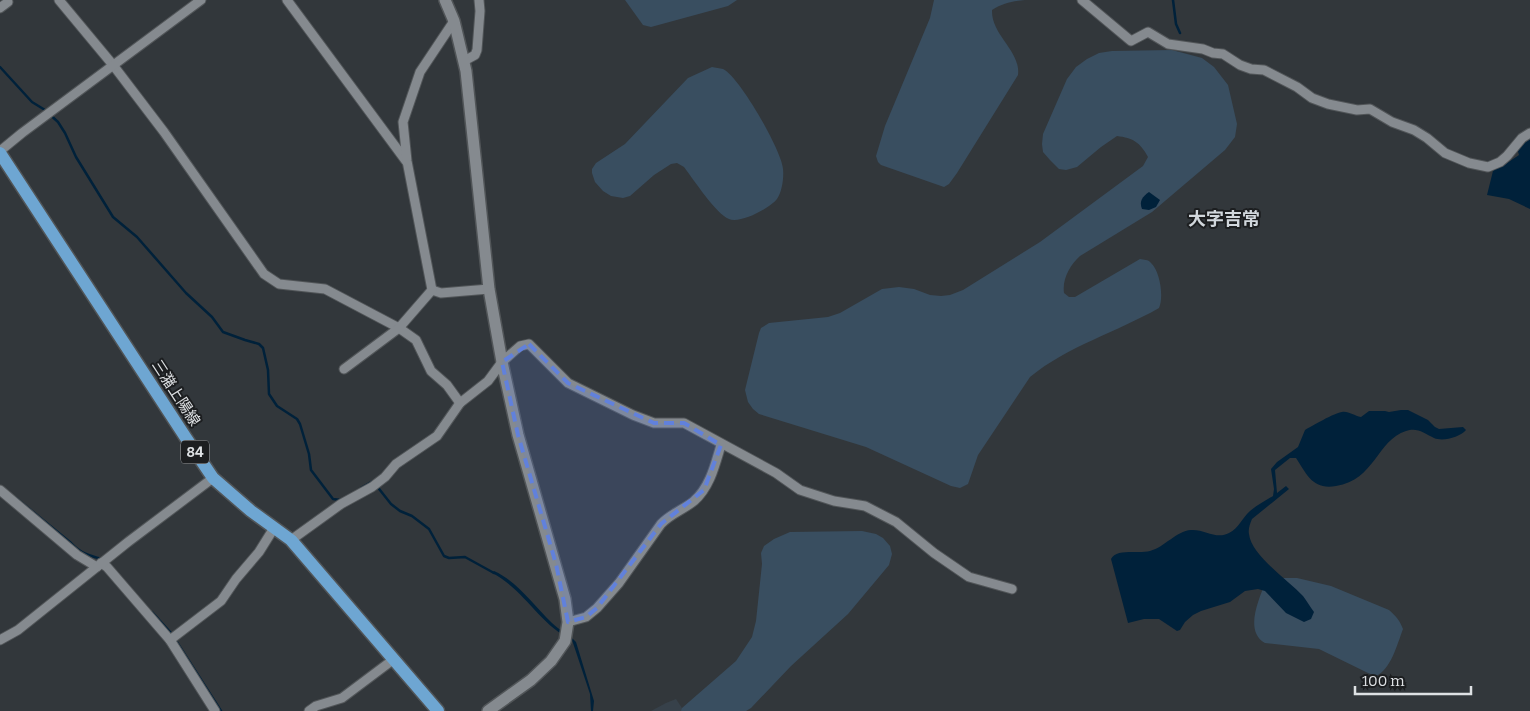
<svg xmlns="http://www.w3.org/2000/svg" width="1530" height="711" font-family="Bitter,'Noto Sans JP',serif">
<style>
.built{fill:#37414a}
.green{fill:#394e60}
.water{fill:#00213a}
.lines{fill:none;stroke-linecap:round;stroke-linejoin:round}
.stream{stroke:#00213a;stroke-width:2.5}
.minor-casing{stroke:#515558;stroke-width:11}
.tertiary-casing{stroke:#515558;stroke-width:14}
.primary-casing{stroke:#515558;stroke-width:15}
.minor{stroke:#858a8f;stroke-width:9}
.tertiary{stroke:#858a8f;stroke-width:11}
.primary{stroke:#6ea6d2;stroke-width:12}
.marked{fill:#6181dc;fill-opacity:0.2;stroke:#6181dc;stroke-width:4;stroke-dasharray:10 6;stroke-linejoin:round}
.labels{text-anchor:middle;dominant-baseline:central;stroke-width:4;stroke-linejoin:round;paint-order:stroke}
.shield{fill:#1c1e20;stroke:#a4a6a9;stroke-width:1}
.shield-label{font-size:14px;font-weight:bold;fill:#dee1e4}
.street-label{font-size:15px;fill:#dee1e4;stroke:#1c1e20}
.quarter-label{font-size:18px;font-weight:bold;fill:#d1d7dc;stroke:#1c1e20}
</style>
<rect width="100%" height="100%" fill="#32373b"/>
<path class="built" d="M 676,699 L 684,711 L 651,711 L 666,703 Z"/>
<g class="green">
<path d="M 625,0 L 737,0 L 728,6 L 651,27 L 643,25 Z"/>
<path d="M 934,0 L 1025,0 C 1013,1 1003,3 992,10 C 991,35 1021,51 1018,75 L 957,173 L 949,184 L 944,187 L 881,165 L 878,162 L 876,156 L 885,126 L 930,18 Z"/>
<path d="M 1172,50 L 1202,58 L 1214,67 L 1228,85 L 1237,124 L 1235,137 L 1225,150 L 1152,212 L 1080,256 C 1070,265 1062,279 1064,293 L 1069,297 L 1075,297 L 1140,259 C 1144,260 1148,259 1151,263 C 1160,271 1164,297 1159,308 C 1117,332 1068,346 1030,377 L 978,455 L 968,484 L 960,488 L 951,486 L 866,447 L 759,414 L 753,409 L 748,402 L 745,390 L 759,333 L 761,328 L 769,323 L 828,317 L 840,313 L 882,289 L 899,287 L 914,289 L 930,295 L 941,296 L 950,295 L 963,290 L 1040,242 L 1143,166 L 1148,157 C 1140,142 1133,138 1117,136 L 1101,147 L 1077,167 L 1066,170 L 1059,169 L 1050,160 L 1043,152 L 1042,144 L 1043,134 L 1067,79 L 1076,67 L 1087,59 L 1099,53 L 1112,51 Z"/>
<path d="M 712,67 C 715,68 720,68 723,69 C 739,76 782,151 783,169 C 784,178 782,192 777,199 C 770,208 740,224 729,219 C 716,214 694,180 684,167 L 677,163 L 671,164 L 654,175 L 630,196 L 623,198 L 611,196 L 603,191 L 595,182 L 592,173 L 592,169 L 596,163 L 625,144 L 688,78 Z"/>
<path d="M 862,531 L 876,534 L 883,538 L 890,546 L 892,554 L 889,565 L 848,614 L 791,666 L 751,708 L 746,711 L 681,711 L 682,708 L 736,661 L 752,637 L 756,621 L 762,564 L 761,553 L 764,546 L 774,539 L 790,532 Z"/>
<path d="M 1278,578 L 1297,578 L 1331,586 L 1389,610 C 1396,616 1400,621 1403,629 C 1397,645 1391,669 1376,676 L 1368,673 L 1319,649 L 1265,643 C 1244,631 1259,600 1265,583 Z"/>
</g>
<g class="water">
<path d="M 1530,135 L 1530,209 L 1509,199 L 1487,195 L 1493,171 L 1498,167 L 1504,165 L 1519,155 L 1517,148 Z"/>
<path d="M 1149,192 L 1160,200 L 1156,207 L 1149,210 L 1142,209 C 1139,201 1142,197 1149,192 Z"/>
<path d="M 1401,410 L 1408,410 L 1428,420 L 1435,427 L 1439,429 L 1463,427 L 1466,430 C 1460,437 1443,442 1434,438 C 1424,433 1417,427 1406,431 C 1377,440 1375,480 1336,486 C 1313,490 1307,475 1296,458 L 1290,458 L 1275,470 L 1277,493 L 1286,486 L 1289,489 L 1252,519 C 1250,524 1248,529 1249,534 C 1251,555 1289,581 1303,596 C 1307,601 1310,607 1314,612 L 1311,619 L 1304,622 L 1286,613 L 1265,591 L 1258,589 L 1245,591 L 1230,602 L 1201,611 L 1193,615 L 1185,622 L 1180,630 L 1177,631 L 1159,619 L 1144,619 L 1128,623 L 1111,559 C 1116,548 1139,554 1150,551 C 1165,547 1176,531 1191,530 C 1205,529 1216,540 1229,533 C 1239,528 1242,518 1250,511 C 1257,505 1265,501 1273,496 L 1274,489 L 1271,469 L 1277,462 L 1298,447 L 1305,430 C 1310,427 1336,412 1342,412 C 1349,411 1354,416 1361,417 L 1369,411 L 1385,411 L 1389,412 Z"/>
<path d="M 494,571 C 518,582 533,605 552,623 C 559,630 570,635 576,642 L 594,701 L 593,711 L 591,711 L 590,694 L 572,640 C 540,625 524,589 492,573 Z"/>
</g>
<g class="lines">
<g class="stream">
<path d="M 1173,0 L 1176,24 L 1180,33"/>
<path d="M 0,67 L 32,102 L 45,110 L 58,122 L 65,133 L 76,157 L 113,217 L 137,237 L 186,293 L 212,317 L 223,332 L 245,340 L 259,344 L 263,348 L 268,370 L 269,394 L 277,406 L 297,419 L 300,424 L 309,454 L 311,470 L 333,499 L 341,500"/>
<path d="M 376,485 L 391,504 L 400,511 L 412,516 L 429,529 L 444,556 L 449,558 L 465,557 L 494,573"/>
<path d="M 361,488 L 373,481"/>
<path d="M 16,498 L 71,543 C 80,553 90,556 102,559"/>
<path d="M 152,612 L 171,633 L 221,711"/>
</g>
<g class="minor-casing">
<g id="minor">
<path d="M 59,0 L 113,65 L 164,132 L 264,274 L 279,284 L 325,289 L 399,328 L 416,340 L 431,371 L 447,385 L 460,403"/>
<path d="M 287,0 L 406,161"/>
<path d="M 1082,0 L 1131,41 L 1148,32 L 1168,44 L 1203,49 L 1213,53 L 1223,54 L 1240,65 L 1251,69 L 1264,70 L 1297,87 L 1312,98 L 1328,104 L 1357,110 L 1370,109 L 1392,122 L 1414,130 L 1427,138 L 1445,153 L 1469,163 L 1488,167 L 1500,162 L 1507,156 L 1522,138 L 1530,133"/>
<path d="M 0,8 L 8,2"/>
<path d="M 464,61 L 475,55 L 477,50 L 480,11 L 479,0"/>
<path d="M 0,151 L 22,133 L 201,0"/>
<path d="M 432,290 L 441,293 L 489,289"/>
<path d="M 344,369 L 399,328 L 432,290 L 407,161 L 403,122 L 420,72 L 454,21"/>
<path d="M 0,490 L 77,555 L 97,567"/>
<path d="M 291,540 L 341,504 L 372,487 L 385,477 L 396,464 L 437,436 L 460,403 L 488,381 L 502,362 L 520,346 L 529,344 L 568,383 L 633,415 L 654,423 L 684,423 L 776,473 L 800,490 L 834,501 L 865,506 L 896,522 L 934,553 L 969,577 L 1012,589"/>
<path d="M 101,563 L 107,567 L 170,640 L 215,711"/>
<path d="M 568,622 L 586,617 L 597,608 L 619,583 L 661,524 C 670,514 683,510 694,501 C 710,487 715,465 721,445"/>
<path d="M 0,640 L 18,630 L 128,542 L 213,478"/>
<path d="M 170,640 L 221,601 L 236,579 L 259,552 L 274,528"/>
<path d="M 309,711 L 316,706 L 342,698 L 394,659"/>
</g>
</g>
<g class="tertiary-casing">
<path id="tertiary" d="M 445,0 L 454,21 L 466,71 L 489,289 L 502,362 L 518,435 L 565,599 L 568,622 L 565,641 L 551,661 L 531,680 L 488,711"/>
</g>
<g class="primary-casing">
<path id="primary" d="M 0,153 L 186,438 L 213,478 L 251,511 L 291,540 L 438,711"/>
</g>
<use href="#minor" class="minor"/>
<use href="#tertiary" class="tertiary"/>
<use href="#primary" class="primary"/>
</g>
<path class="marked" d="M 529,344 L 568,383 L 654,423 L 684,423 L 721,445 L 704,490 L 661,524 L 597,608 L 586,617 L 568,622 L 556,564 L 518,435 L 502,362 Z"/>
<g class="labels">
<rect class="shield" x="181" y="440.5" width="28" height="23" rx="4"/>
<g class="shield-label">
<text x="195" y="452">84</text>
</g>
<g class="street-label">
<text transform="translate(176 393) rotate(57)">三潴上陽線</text>
</g>
<g class="quarter-label">
<text x="1224" y="219">大字吉常</text>
</g>
</g>
<path d="M1355 686v8h116v-8" fill="none" stroke="#dee1e4" stroke-width="2.5"/>
<text x="1362" y="686" font-size="15" fill="#dee1e4" stroke="#1c1e20" stroke-width="4" paint-order="stroke">100 m</text>
</svg>
